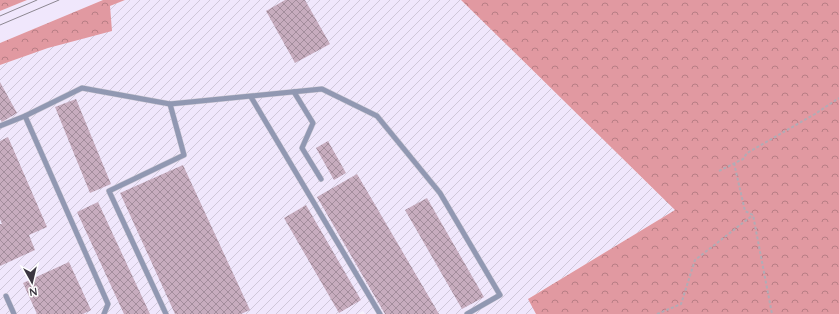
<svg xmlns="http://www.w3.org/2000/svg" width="839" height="314" font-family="Quicksand,sans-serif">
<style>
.built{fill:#f0e7fc}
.industrial{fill:url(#industrial-furrows)}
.forest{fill:url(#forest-crowns)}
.building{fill:url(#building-cross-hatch)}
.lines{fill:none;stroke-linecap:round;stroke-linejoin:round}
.service-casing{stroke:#d1ccd7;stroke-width:6}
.path{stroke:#b1acb6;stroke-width:2;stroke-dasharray:3 2;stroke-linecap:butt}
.service{stroke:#9198b2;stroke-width:5}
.tram{stroke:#8c8791;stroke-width:1}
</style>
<defs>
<pattern id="industrial-furrows" width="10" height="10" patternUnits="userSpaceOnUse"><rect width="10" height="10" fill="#f0e7fc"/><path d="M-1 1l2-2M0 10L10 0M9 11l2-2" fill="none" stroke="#cfc7d9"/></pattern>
<pattern id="forest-crowns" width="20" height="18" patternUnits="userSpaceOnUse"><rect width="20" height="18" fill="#e199a1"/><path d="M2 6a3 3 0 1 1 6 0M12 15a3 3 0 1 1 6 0" fill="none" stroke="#b87e85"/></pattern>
<pattern id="building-cross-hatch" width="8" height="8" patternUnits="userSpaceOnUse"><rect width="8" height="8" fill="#c7acbe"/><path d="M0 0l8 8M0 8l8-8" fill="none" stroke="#a38d9c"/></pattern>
</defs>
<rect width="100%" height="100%" fill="#f7f2fd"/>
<path class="built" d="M 27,0 L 103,0 L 0,43 L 0,11 Z"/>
<path class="industrial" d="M 125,0 L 461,0 L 675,210 L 529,298 L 536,314 L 365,314 L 363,311 L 358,314 L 0,314 L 0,65 L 48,48 L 110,6 Z"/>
<g class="forest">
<path d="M 0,0 L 27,0 L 0,11 Z"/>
<path d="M 103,0 L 125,0 L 110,6 L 112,31 L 48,48 L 0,65 L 0,43 Z"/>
<path d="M 461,0 L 839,0 L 839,314 L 536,314 L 528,299 L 675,210 Z"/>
</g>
<g class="building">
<path d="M 285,0 L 305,0 L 330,44 L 295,63 L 266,11 Z"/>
<path d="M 0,82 L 17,113 L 2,122 L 0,119 Z"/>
<path d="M 76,99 L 111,184 L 90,193 L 55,107 Z"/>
<path d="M 8,137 L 47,227 L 29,235 L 35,250 L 0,266 L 0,224 L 2,224 L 0,219 L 0,141 Z"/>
<path d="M 328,141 L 346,173 L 334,180 L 316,148 Z"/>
<path d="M 183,165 L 250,310 L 241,314 L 175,314 L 120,193 Z"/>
<path d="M 357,174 L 439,314 L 385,314 L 317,197 Z"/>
<path d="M 427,198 L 484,297 L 462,309 L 405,210 Z"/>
<path d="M 98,202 L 150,314 L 124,314 L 77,212 Z"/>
<path d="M 306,205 L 361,300 L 339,313 L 284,218 Z"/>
<path d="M 69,262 L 91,310 L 83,314 L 37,314 L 23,283 Z"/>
</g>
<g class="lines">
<g class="service-casing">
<g id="service">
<path d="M 294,92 L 313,123 L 302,148 L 321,179"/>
<path d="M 251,97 L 380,314"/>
<path d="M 25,116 L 108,304 L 104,314"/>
<path d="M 0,126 L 25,116 L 82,88 L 170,104 L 322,89 L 377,116 L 440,193 L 500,295 L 467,314"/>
<path d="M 6,296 L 14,314"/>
<path d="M 166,314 L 109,191 L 184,155 L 170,104"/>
</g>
</g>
<g class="path">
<path d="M 734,163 L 745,211 L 753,215 L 772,314"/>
<path d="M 719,171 L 743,159 L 747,153 L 815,114 L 839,98"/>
<path d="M 657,314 L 681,304 L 695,260 L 753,215"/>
</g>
<use href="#service" class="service"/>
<g class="tram">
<path d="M 0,16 L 37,0"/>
<path d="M 0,25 L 59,0"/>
</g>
</g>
<g transform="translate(32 282) rotate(172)" stroke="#ffffff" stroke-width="3" paint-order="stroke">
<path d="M0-3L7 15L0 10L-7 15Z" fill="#3b3640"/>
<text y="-6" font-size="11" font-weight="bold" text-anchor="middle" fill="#3b3640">N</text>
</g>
</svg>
